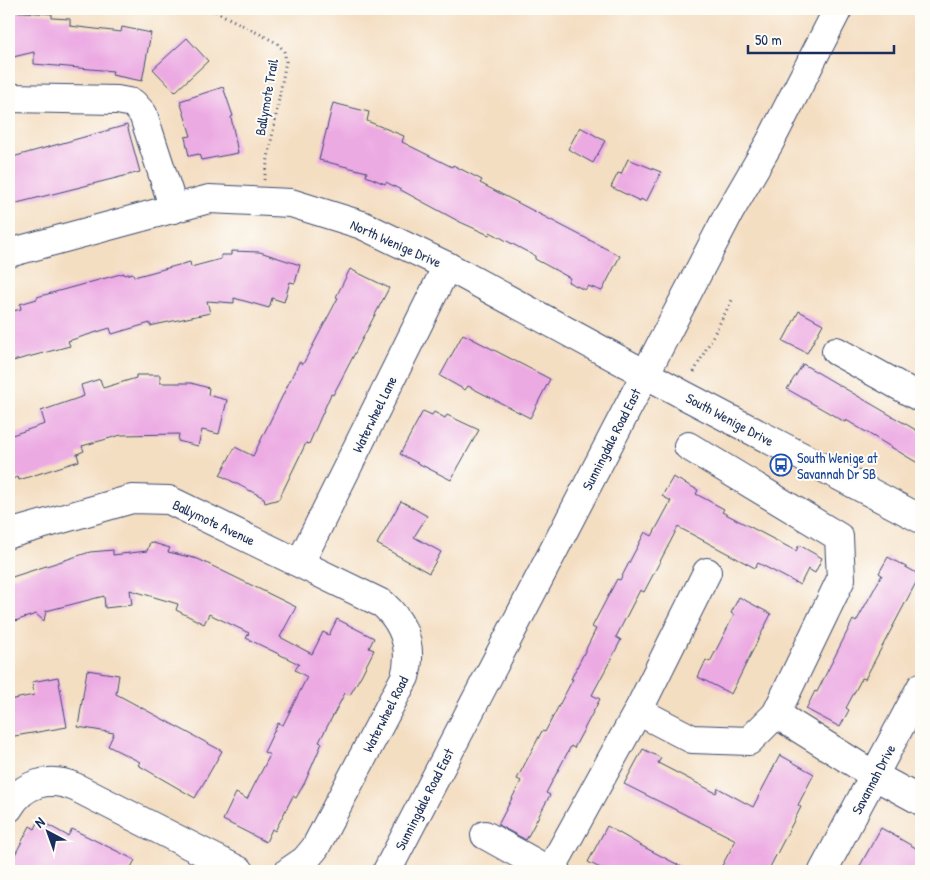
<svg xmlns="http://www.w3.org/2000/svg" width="930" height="880" font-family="'Patrick Hand',sans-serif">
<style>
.building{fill:#ecaae3}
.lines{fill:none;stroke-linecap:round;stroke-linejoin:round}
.minor-casing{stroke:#3c496d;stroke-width:30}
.major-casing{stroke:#3c496d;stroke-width:30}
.path{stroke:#3c496d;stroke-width:3;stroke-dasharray:1 4;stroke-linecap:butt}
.minor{stroke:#fff;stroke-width:28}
.major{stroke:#fff;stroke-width:28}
.labels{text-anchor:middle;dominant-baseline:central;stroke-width:4;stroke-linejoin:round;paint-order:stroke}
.street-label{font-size:14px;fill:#1b2f5e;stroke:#fdfcf7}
.transit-label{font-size:14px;fill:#164399;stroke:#fdfcf7;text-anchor:start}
</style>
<rect width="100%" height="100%" fill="#fdfcf7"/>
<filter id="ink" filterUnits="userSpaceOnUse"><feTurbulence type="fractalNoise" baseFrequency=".02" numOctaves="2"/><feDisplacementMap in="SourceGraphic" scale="10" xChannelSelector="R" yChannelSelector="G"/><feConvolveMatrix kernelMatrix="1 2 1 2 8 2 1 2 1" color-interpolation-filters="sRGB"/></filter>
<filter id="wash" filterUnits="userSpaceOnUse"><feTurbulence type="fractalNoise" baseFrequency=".0096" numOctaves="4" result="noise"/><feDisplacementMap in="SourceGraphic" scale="20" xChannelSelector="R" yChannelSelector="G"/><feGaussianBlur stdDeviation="1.12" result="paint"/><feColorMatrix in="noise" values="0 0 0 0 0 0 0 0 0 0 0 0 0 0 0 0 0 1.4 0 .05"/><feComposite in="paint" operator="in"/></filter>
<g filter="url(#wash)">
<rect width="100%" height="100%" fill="#f4dec2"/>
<g id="blocks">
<g class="building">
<path d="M 9,11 L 52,14 L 52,18 L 70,19 L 70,26 L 121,32 L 122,27 L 151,33 L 142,81 L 112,75 L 113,71 L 34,64 L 34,52 L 9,58 Z"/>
<path d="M 187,38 L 208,61 L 175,92 L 153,69 Z"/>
<path d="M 223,87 L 233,116 L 231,117 L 238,153 L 201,160 L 199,154 L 189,156 L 185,137 L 191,136 L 180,101 Z"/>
<path d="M 333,103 L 369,112 L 367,121 L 404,136 L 402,142 L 452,167 L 453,165 L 482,180 L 480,183 L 620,256 L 602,291 L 588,286 L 585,290 L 568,282 L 570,278 L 535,259 L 535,256 L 490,232 L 489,235 L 460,222 L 386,182 L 385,184 L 366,176 L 367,172 L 319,160 Z"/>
<path d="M 127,125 L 140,172 L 9,205 L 9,158 Z"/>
<path d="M 580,127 L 605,141 L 593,163 L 568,149 Z"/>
<path d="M 628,159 L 661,172 L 646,202 L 641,199 L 640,201 L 611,187 L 618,173 L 621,174 Z"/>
<path d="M 231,251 L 260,252 L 300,265 L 295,283 L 290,282 L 284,302 L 272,298 L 269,308 L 234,298 L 234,303 L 207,301 L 210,313 L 150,326 L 150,323 L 112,334 L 110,328 L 68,341 L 70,346 L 9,362 L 9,312 L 21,309 L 20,304 L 37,299 L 37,297 L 124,273 L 124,275 L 133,273 L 134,277 L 190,262 L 191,267 L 221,259 L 221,255 L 231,255 Z"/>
<path d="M 350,269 L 389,288 L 333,395 L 331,394 L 309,444 L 306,443 L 279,499 L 265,503 L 264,498 L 220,475 L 235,447 L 253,456 L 299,362 L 303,364 L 338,298 L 336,297 Z"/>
<path d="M 799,311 L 823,324 L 807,353 L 783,341 Z"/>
<path d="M 463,334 L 550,379 L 530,418 L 468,386 L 465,390 L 440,376 Z"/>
<path d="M 803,364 L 921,433 L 921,465 L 846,420 L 845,422 L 787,389 Z"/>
<path d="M 136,375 L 160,375 L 160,383 L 191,383 L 209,388 L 208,395 L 227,400 L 219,434 L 202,430 L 198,446 L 178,441 L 179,434 L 121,435 L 82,446 L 84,451 L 77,454 L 79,461 L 19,480 L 18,477 L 9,480 L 9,436 L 45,424 L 41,411 L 84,396 L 81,385 L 100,379 L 103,388 L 136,378 Z"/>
<path d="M 423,411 L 432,415 L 434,412 L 445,418 L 447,415 L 479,430 L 451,480 L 400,454 Z"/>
<path d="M 673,477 L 698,490 L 696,494 L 724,509 L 722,512 L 796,551 L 799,545 L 822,558 L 815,573 L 808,569 L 800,585 L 758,563 L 755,568 L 678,527 L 644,592 L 640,590 L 616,637 L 621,640 L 592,695 L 600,699 L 574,748 L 571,746 L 546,793 L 550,795 L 526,840 L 498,825 L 521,781 L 517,779 L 542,731 L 545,732 L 573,679 L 571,679 L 596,629 L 592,627 L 617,579 L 620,580 L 645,532 L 652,536 L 671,501 L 662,496 Z"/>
<path d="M 401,501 L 427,516 L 414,537 L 441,552 L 429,573 L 377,544 Z"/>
<path d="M 150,542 L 170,548 L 168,552 L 198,559 L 296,607 L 280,637 L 312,654 L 323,632 L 329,635 L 337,619 L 374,638 L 369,648 L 374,650 L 362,674 L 350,695 L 345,693 L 319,742 L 322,743 L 305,782 L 296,798 L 293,796 L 275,831 L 272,829 L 266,842 L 223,820 L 236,793 L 247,799 L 270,755 L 264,752 L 278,723 L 283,725 L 307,677 L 295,670 L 299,664 L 246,638 L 249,633 L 209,614 L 204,624 L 176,610 L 178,604 L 130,590 L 132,605 L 105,608 L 104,596 L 46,611 L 44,621 L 36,614 L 9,623 L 9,578 L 90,552 L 113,550 L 113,555 L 147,551 Z"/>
<path d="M 888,557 L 920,575 L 865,679 L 862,678 L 846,708 L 849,710 L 840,727 L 806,709 L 815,691 L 817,692 L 853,620 L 856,622 L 882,575 L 879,573 Z"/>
<path d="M 739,597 L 771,614 L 731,694 L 698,677 L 706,660 L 710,662 L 734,615 L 731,613 Z"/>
<path d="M 87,670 L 119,675 L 116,694 L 222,751 L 195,798 L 138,765 L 140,762 L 108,746 L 114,733 L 78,727 Z"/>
<path d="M 58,677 L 67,727 L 9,737 L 9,700 L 34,695 L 32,682 Z"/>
<path d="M 643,749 L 661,758 L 658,763 L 716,793 L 718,788 L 753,807 L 780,755 L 814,774 L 798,805 L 801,807 L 768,871 L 719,871 L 736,840 L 624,784 Z"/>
<path d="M 39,820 L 68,836 L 72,829 L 135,860 L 129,871 L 9,871 L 9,866 L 30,826 L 35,829 Z"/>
<path d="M 607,826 L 640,845 L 690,871 L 606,871 L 588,862 Z"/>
<path d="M 881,828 L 921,851 L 921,858 L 914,871 L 857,871 Z"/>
</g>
</g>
</g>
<g filter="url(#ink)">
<use href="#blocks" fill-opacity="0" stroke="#3c496d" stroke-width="1"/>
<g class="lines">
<g class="minor-casing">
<g id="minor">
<path d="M 9,98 L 117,100 L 133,103 L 143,114 L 174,209"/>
<path d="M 9,253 L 209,199 L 291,203 L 362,225 L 447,266 L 684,395 L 921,519"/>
<path d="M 836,351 L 921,398"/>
<path d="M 688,446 L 839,537 L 841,579 L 776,714 L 875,776 L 921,801"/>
<path d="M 9,534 L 132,499 L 169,500 L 383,604 C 405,624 413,648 405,677 L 315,848 L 305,860 L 289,871"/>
<path d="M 300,563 L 447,266"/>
<path d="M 638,711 L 707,572"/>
<path d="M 9,808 C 23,783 49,776 75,787 L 240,871"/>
<path d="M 485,835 L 550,871"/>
<path d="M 550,871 L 638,711 L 692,739 L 749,741 L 776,714"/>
<path d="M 823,871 L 921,687"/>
</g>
</g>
<g class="major-casing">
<path id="major" d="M 387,871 L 729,213 L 770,142 L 838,9"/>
</g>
<g class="path">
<path d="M 211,9 L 277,43 L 284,51 L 286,61 L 264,180"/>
<path d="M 694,372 L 732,300"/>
</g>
<use href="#minor" class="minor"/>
<use href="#major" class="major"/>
</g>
</g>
<defs>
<g id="bus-ring" transform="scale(1.125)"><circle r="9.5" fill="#fdfcf7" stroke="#1a4fb4" stroke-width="1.5"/><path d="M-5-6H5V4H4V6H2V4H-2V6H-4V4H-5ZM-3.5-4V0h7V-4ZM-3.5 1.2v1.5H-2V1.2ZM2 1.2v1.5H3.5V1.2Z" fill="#1a4fb4"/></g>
</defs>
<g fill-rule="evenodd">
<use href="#bus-ring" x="781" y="465"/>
</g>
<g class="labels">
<g class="street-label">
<text transform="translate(266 97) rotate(-80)">Ballymote Trail</text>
<text transform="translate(396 243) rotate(24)">North Wenige Drive</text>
<text transform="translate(374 414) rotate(-64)">Waterwheel Lane</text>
<text transform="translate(730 419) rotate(28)">South Wenige Drive</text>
<text transform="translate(611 439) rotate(-63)">Sunningdale Road East</text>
<text transform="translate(214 522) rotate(25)">Ballymote Avenue</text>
<text transform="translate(385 714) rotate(-63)">Waterwheel Road</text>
<text transform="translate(873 779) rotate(-62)">Savannah Drive</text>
<text transform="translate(424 799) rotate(-63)">Sunningdale Road East</text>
</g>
<g class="transit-label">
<text x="797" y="457">South Wenige at<tspan x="797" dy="16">Savannah Dr SB</tspan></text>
</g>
</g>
<rect width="930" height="880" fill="none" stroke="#fdfcf7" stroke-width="30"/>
<g transform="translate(48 832) rotate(319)" stroke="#fdfcf7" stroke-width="4" paint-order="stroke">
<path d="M0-4L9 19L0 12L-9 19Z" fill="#1b2f5e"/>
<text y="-8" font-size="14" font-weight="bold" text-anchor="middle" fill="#1b2f5e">N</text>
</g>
<path d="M748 45v8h146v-8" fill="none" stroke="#1b2f5e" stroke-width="2.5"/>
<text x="755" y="45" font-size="15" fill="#1b2f5e" stroke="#fdfcf7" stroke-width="4" paint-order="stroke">50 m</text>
</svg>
